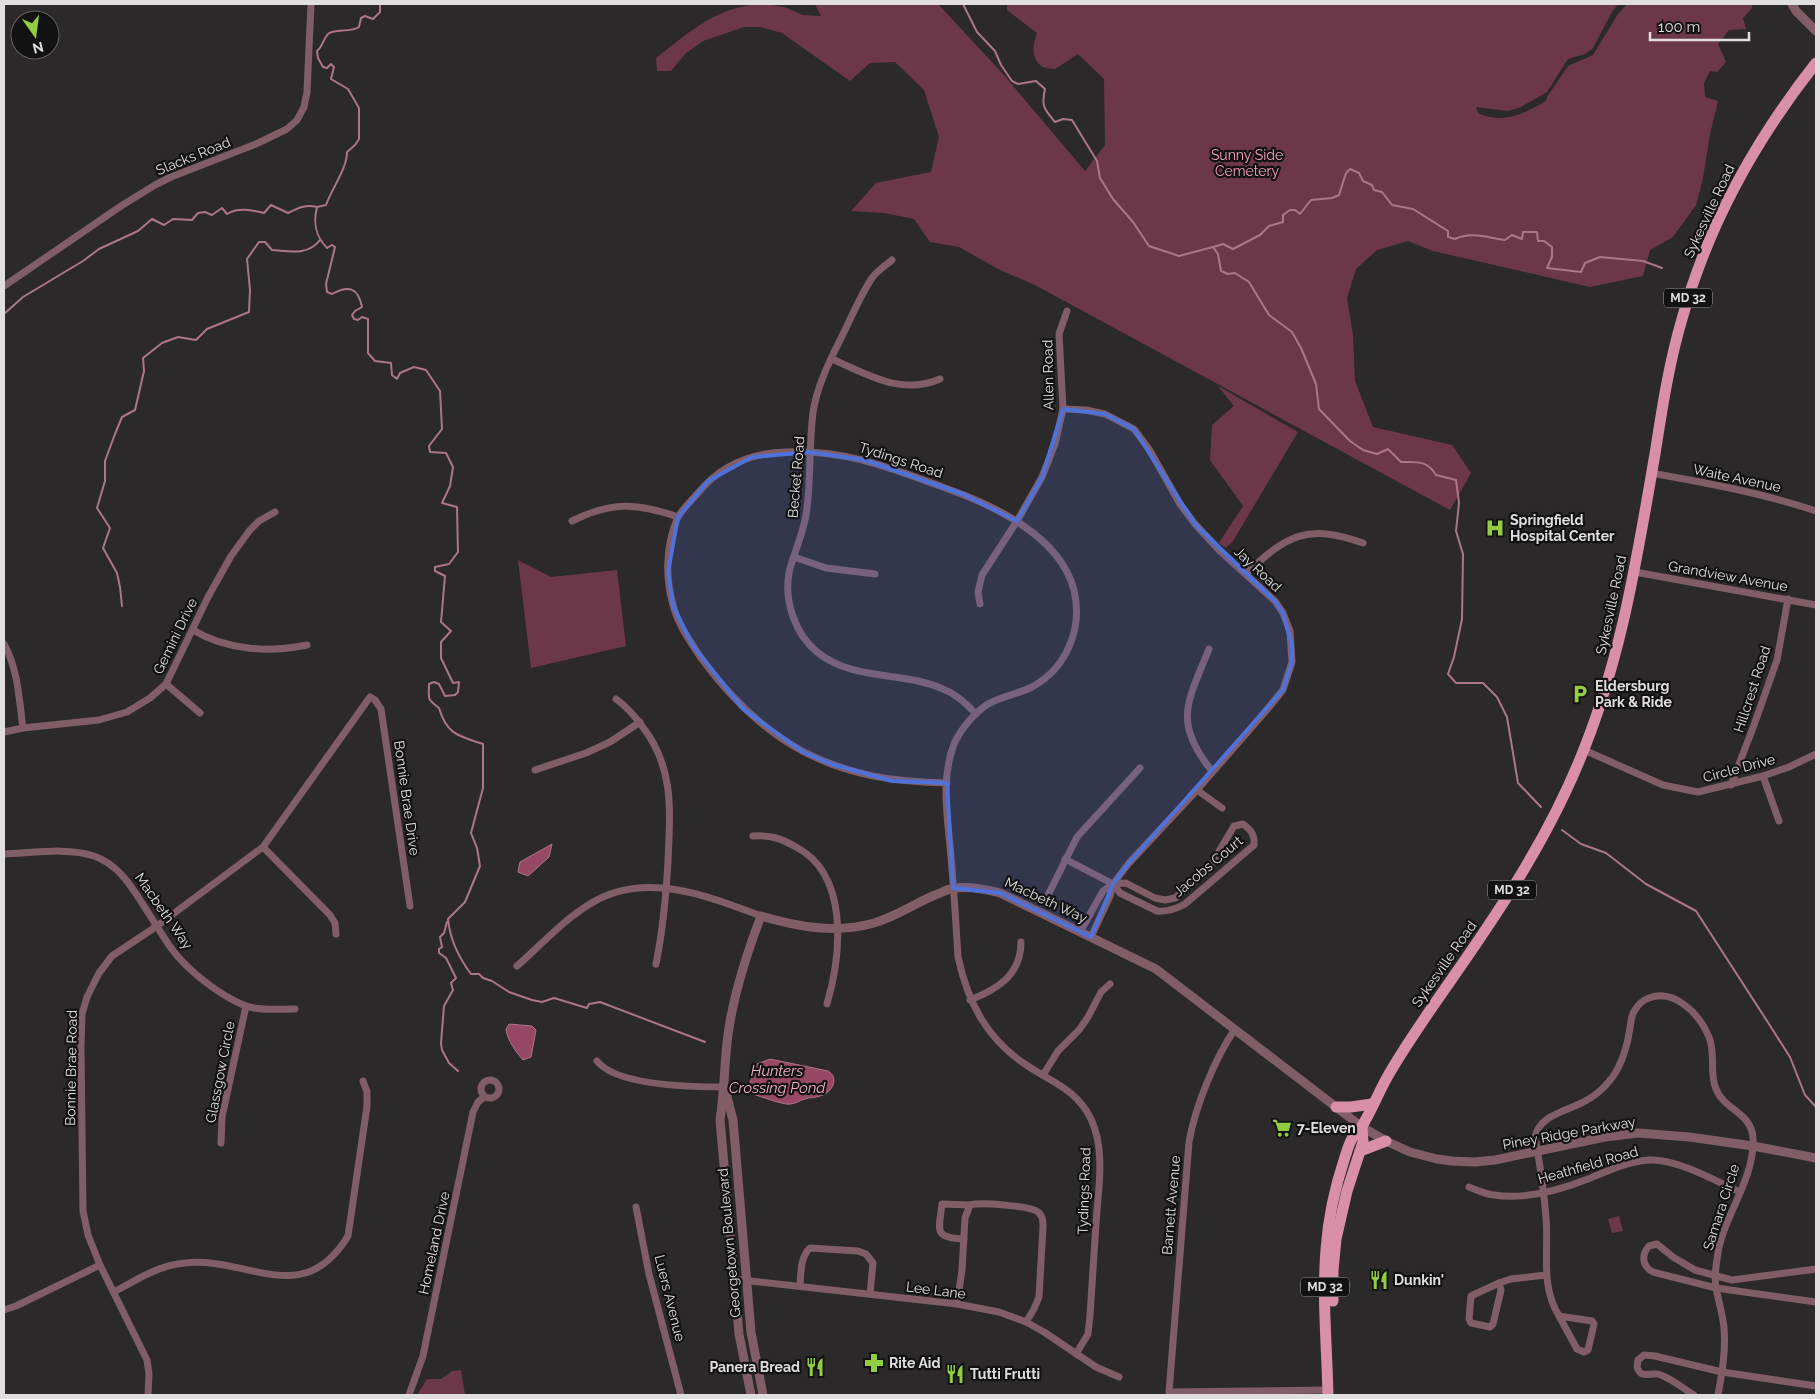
<svg xmlns="http://www.w3.org/2000/svg" width="1820" height="1399" font-family="Raleway,sans-serif">
<style>
.green{fill:#6d374a}
.water{fill:#974865;stroke:#ad758a}
.lines{fill:none;stroke-linecap:round;stroke-linejoin:round}
.stream{stroke:#ad758a;stroke-width:2}
.minor{stroke:#815d68;stroke-width:7}
.tertiary{stroke:#815d68;stroke-width:9}
.primary{stroke:#d88fa7;stroke-width:11}
.marked{fill:#4e72da;fill-opacity:0.2;stroke:#4e72da;stroke-width:4;stroke-linejoin:round}
.labels{text-anchor:middle;dominant-baseline:central;stroke-width:4.5;stroke-linejoin:round;paint-order:stroke}
.shield{fill:#131212;stroke:#a2a1a2;stroke-width:1}
.shield-label{font-size:12px;font-weight:bold;fill:#e0dedf}
.park-label{font-size:14px;fill:#faa0be;stroke:#131212}
.street-label{font-size:14px;fill:#e0dedf;stroke:#131212}
.poi-label{font-size:14px;font-weight:bold;fill:#e0dedf;stroke:#131212;text-anchor:start}
.water-label{font-size:15px;font-style:italic;fill:#f7b2c7;stroke:#131212}
</style>
<rect width="100%" height="100%" fill="#2c292a"/>
<g class="green">
<path d="M 766,4 L 784,7 L 803,15 L 821,16 L 815,4 L 938,4 L 1003,74 L 1085,171 L 1105,145 L 1104,79 L 1078,54 L 1055,69 C 1052,69 1046,68 1043,67 C 1030,59 1033,44 1037,33 L 1007,10 L 1007,4 L 1618,4 L 1612,12 L 1593,48 L 1585,54 L 1568,59 L 1547,92 L 1521,107 L 1508,111 L 1476,107 L 1479,114 C 1505,124 1523,114 1546,101 L 1547,97 L 1568,66 L 1593,55 L 1618,14 L 1627,4 L 1752,4 L 1752,8 L 1743,18 L 1746,29 L 1729,30 L 1718,44 L 1726,62 L 1717,72 L 1710,71 L 1704,83 L 1705,97 L 1718,101 L 1710,134 L 1703,178 L 1696,205 L 1673,237 L 1650,250 L 1643,276 L 1590,287 L 1433,251 L 1408,241 L 1377,250 L 1356,269 L 1347,298 L 1353,335 L 1355,381 L 1373,427 L 1452,445 L 1471,473 L 1450,510 L 1035,285 L 998,269 L 959,247 L 930,242 L 914,219 L 884,213 L 851,211 L 876,183 L 931,172 L 939,137 L 924,90 L 895,62 L 870,63 L 850,81 L 782,33 L 760,27 L 744,27 L 703,41 L 685,54 L 671,71 L 657,71 L 656,58 C 691,31 719,4 766,4 Z"/>
<path d="M 1218,386 L 1298,432 L 1233,541 L 1226,548 L 1219,543 L 1243,506 L 1210,460 L 1212,425 L 1234,406 Z"/>
<path d="M 518,560 L 551,577 L 617,570 L 626,646 L 531,668 Z"/>
<path d="M 1619,1216 L 1623,1231 L 1612,1233 L 1608,1219 Z"/>
<path d="M 461,1370 L 465,1395 L 417,1395 L 427,1379 L 441,1379 L 452,1371 Z"/>
</g>
<g class="water">
<path d="M 552,844 L 549,857 L 528,876 L 518,872 L 520,862 Z"/>
<path d="M 509,1024 L 532,1026 L 536,1030 L 531,1057 L 523,1060 C 516,1052 507,1040 506,1029 Z"/>
<path d="M 770,1059 L 828,1071 C 840,1078 832,1093 820,1096 C 815,1098 810,1097 805,1099 C 799,1101 793,1105 786,1104 C 775,1102 763,1097 752,1094 L 749,1085 L 757,1064 Z"/>
</g>
<g class="lines">
<g class="stream">
<path d="M 380,4 L 380,12 L 373,19 L 365,16 L 361,18 L 359,27 C 350,33 335,28 328,34 C 323,39 323,46 317,51 L 318,58 L 323,67 L 327,68 L 331,64 L 334,67 L 331,79 L 348,89 L 359,108 L 359,139 L 355,145 L 347,152 C 347,169 332,188 326,205 L 317,207 C 313,223 315,236 327,248 L 332,245 L 335,247 L 326,284 L 327,292 L 332,294 C 348,285 358,287 362,307 L 355,311 L 352,315 L 354,319 L 358,320 L 362,317 L 368,319 L 368,353 L 375,361 L 391,363 L 392,375 L 397,379 L 400,373 L 414,367 L 426,370 L 440,391 L 442,429 L 429,446 L 430,452 L 446,453 L 453,467 L 450,486 L 442,503 L 457,507 L 458,552 L 449,564 L 435,567 L 435,571 L 445,576 L 441,622 L 451,631 L 441,642 L 441,658 L 453,683 L 459,682 L 458,692 L 455,695 L 445,696 L 439,684 L 434,682 L 429,684 C 429,699 426,698 439,708 C 447,735 459,736 483,744 L 483,788 L 471,833 L 477,848 L 480,866 L 465,902 L 448,919 C 450,940 459,958 471,974 L 479,974 L 483,978 L 492,981 L 509,992 L 532,1000 L 542,1002 L 554,998 L 587,1008 L 589,1004 L 600,1002 L 705,1042"/>
<path d="M 935,4 L 944,4"/>
<path d="M 963,4 L 977,32 L 995,51 L 1001,65 L 1012,81 L 1018,84 L 1036,81 L 1045,89 C 1041,106 1044,109 1055,122 L 1063,119 L 1072,120 L 1097,161 L 1100,178 L 1113,199 L 1133,222 L 1149,246 L 1179,256 L 1213,247 L 1218,254 L 1221,271 L 1228,274 L 1235,273 L 1249,282 L 1269,315 L 1292,332 L 1301,348 L 1316,384 L 1319,409 L 1350,441 L 1363,450 L 1377,454 L 1388,449 L 1401,462 C 1417,462 1427,460 1436,475 L 1456,480 L 1459,503 L 1456,531 L 1463,554 L 1462,619 L 1454,657 L 1448,674 L 1456,683 L 1483,683 L 1497,697 L 1507,717 L 1518,783 L 1541,807"/>
<path d="M 1213,247 L 1223,244 L 1233,249 L 1260,235 L 1269,226 L 1283,222 L 1283,215 L 1290,210 L 1295,210 L 1300,214 L 1311,200 L 1332,198 L 1339,195 L 1346,173 L 1350,169 L 1359,173 L 1363,181 L 1372,185 L 1374,190 L 1382,192 L 1392,205 L 1413,209 L 1448,231 L 1448,237 L 1455,239 C 1471,231 1489,238 1505,240 L 1512,235 L 1522,239 L 1523,232 L 1537,232 L 1538,241 L 1544,241 L 1552,247 L 1552,257 L 1547,268 L 1581,272 L 1585,263 L 1600,257 L 1643,261 L 1662,268"/>
<path d="M 4,314 L 23,297 L 83,261 L 99,249 L 138,231 L 152,219 L 164,225 L 173,219 L 192,220 L 198,213 L 205,212 L 212,215 L 222,208 L 227,214 C 238,207 252,210 264,213 L 271,205 L 288,213 C 298,208 306,204 317,207"/>
<path d="M 122,606 L 120,587 L 117,573 L 103,548 L 110,528 L 97,508 L 105,481 L 105,461 L 115,434 L 122,417 L 135,410 L 144,371 L 143,358 L 162,343 L 178,337 L 196,340 L 207,329 L 249,312 L 250,290 L 247,259 L 259,242 L 265,242 L 272,250 C 289,251 308,256 320,240"/>
<path d="M 1562,830 L 1581,844 L 1606,853 L 1646,884 L 1696,911 L 1769,1024 L 1790,1057 L 1805,1095 L 1816,1107"/>
<path d="M 447,922 L 444,933 L 440,937 L 442,947 L 439,949 L 439,953 L 446,958 L 456,978 L 451,983 L 453,990 L 444,1006 L 441,1043 L 442,1050 L 449,1063 L 458,1071"/>
</g>
<g class="minor">
<path d="M 892,260 C 885,266 877,271 872,278 C 862,293 854,311 846,328 C 833,355 817,383 813,413 C 809,444 811,476 807,508 C 805,531 794,551 789,573 C 784,601 795,634 817,652 C 852,681 903,671 943,689 C 956,694 967,704 976,714"/>
<path d="M 4,286 L 121,206 L 155,185 L 171,177 L 256,144 L 287,129 L 297,120 L 304,107 L 307,92 L 311,4"/>
<path d="M 832,359 C 867,374 901,396 940,379"/>
<path d="M 1063,409 L 1086,410 L 1105,414 L 1134,429 L 1149,449 L 1180,504 L 1195,524 L 1221,552 L 1275,601 L 1283,613 L 1290,631 L 1292,662 L 1283,690 L 1265,712 L 1197,790 L 1129,863 L 1113,884 L 1103,891 L 1080,932"/>
<path d="M 1651,473 C 1707,483 1763,493 1816,511"/>
<path d="M 572,521 C 612,501 638,503 678,517"/>
<path d="M 794,557 L 826,568 L 875,574"/>
<path d="M 1635,572 L 1816,605"/>
<path d="M 1246,574 C 1286,535 1308,523 1363,543"/>
<path d="M 980,604 L 978,592 L 982,575 L 1017,521 L 1042,477 L 1055,444 L 1063,409 L 1059,334 L 1067,311"/>
<path d="M 193,630 C 226,650 269,653 307,645"/>
<path d="M 4,644 C 18,669 19,699 23,728"/>
<path d="M 1209,649 C 1188,701 1172,722 1212,771"/>
<path d="M 166,684 L 200,713"/>
<path d="M 616,699 C 627,707 634,715 642,726 C 675,768 670,812 668,861 C 666,897 663,929 656,964"/>
<path d="M 4,732 L 23,728 L 99,720 L 127,712 L 150,698 L 166,684 L 208,597 L 231,556 L 250,530 L 259,521 L 275,512"/>
<path d="M 1584,750 L 1663,785 L 1698,792 L 1763,776 L 1789,767 L 1816,754"/>
<path d="M 535,770 L 586,753 L 610,742 L 640,722"/>
<path d="M 1763,776 L 1779,821"/>
<path d="M 947,783 C 895,782 851,776 804,752 C 762,730 729,696 701,658 C 690,641 678,625 673,605 C 665,577 666,546 677,519 C 681,510 691,501 698,493 C 720,466 751,453 786,452 C 846,449 893,469 948,489 C 995,506 1060,536 1074,590 C 1083,628 1067,668 1032,687 C 1018,694 1002,696 988,704 C 975,712 960,730 954,744 C 940,781 948,820 951,857 C 954,891 956,924 958,957 C 968,1003 987,1040 1028,1066 C 1053,1083 1076,1089 1091,1119 C 1106,1151 1098,1190 1096,1224 C 1094,1254 1092,1284 1090,1315 L 1088,1334 L 1076,1354"/>
<path d="M 1731,785 L 1754,725 L 1777,660 L 1788,599"/>
<path d="M 1197,790 L 1222,808"/>
<path d="M 753,836 C 771,835 780,838 796,847 C 850,875 841,956 827,1004"/>
<path d="M 263,847 L 330,915 L 335,923 L 336,934"/>
<path d="M 4,854 C 32,853 68,847 94,856 C 117,864 130,884 142,903 C 152,918 161,934 171,948 C 187,970 220,996 246,1006 C 260,1011 279,1009 295,1009"/>
<path d="M 1065,859 L 1113,884 L 1120,893 L 1157,911 C 1168,912 1176,909 1185,904 L 1254,845 C 1255,835 1251,830 1243,824 L 1234,826 L 1208,870 L 1175,898 L 1165,900 L 1155,898 L 1126,883 L 1113,884"/>
<path d="M 1047,897 L 1077,837 L 1140,768"/>
<path d="M 1091,937 L 1110,896 L 1113,884"/>
<path d="M 517,966 C 541,945 563,920 590,904 C 644,870 708,896 761,916"/>
<path d="M 970,1000 C 998,989 1021,975 1021,942"/>
<path d="M 1235,1029 C 1215,1058 1195,1107 1189,1142 L 1169,1392 L 1328,1390"/>
<path d="M 597,1061 C 616,1086 695,1087 725,1087"/>
<path d="M 1043,1075 L 1058,1051 L 1079,1030 L 1088,1017 L 1101,992 L 1110,984"/>
<circle cx="490" cy="1089" r="9"/>
<path d="M 221,1143 L 222,1117 L 246,1006"/>
<path d="M 1469,1187 C 1477,1190 1485,1194 1494,1195 C 1525,1200 1560,1190 1588,1179 C 1608,1171 1628,1161 1650,1160 C 1677,1159 1716,1181 1740,1192"/>
<path d="M 636,1207 L 649,1274 L 681,1395"/>
<path d="M 964,1239 C 933,1238 939,1230 942,1204 L 970,1205"/>
<path d="M 1816,1269 L 1732,1280 L 1695,1270 L 1673,1257 L 1657,1244 L 1649,1246 C 1641,1255 1642,1266 1653,1272 L 1716,1288 L 1816,1302"/>
<path d="M 733,1279 L 957,1304 L 999,1312 L 1026,1322 L 1044,1332 L 1096,1367 L 1119,1377"/>
<path d="M 1499,1283 L 1501,1290 L 1493,1324 L 1490,1327 L 1471,1323 L 1469,1319 L 1471,1296 Z"/>
<path d="M 1499,1283 L 1511,1279 L 1546,1275"/>
<path d="M 800,1286 C 801,1274 800,1257 810,1248 L 858,1251 L 866,1254 L 873,1263 L 870,1294"/>
<path d="M 114,1292 C 136,1280 159,1265 185,1263 C 248,1256 303,1310 348,1236 L 367,1106 L 367,1092 L 363,1081"/>
<path d="M 957,1304 L 962,1270 L 965,1218 L 970,1205 C 981,1202 1030,1206 1038,1212 C 1043,1216 1043,1221 1043,1227 L 1039,1297 L 1034,1309 L 1026,1322"/>
<path d="M 4,1310 L 16,1306 L 100,1265"/>
<path d="M 1559,1316 C 1540,1285 1549,1252 1546,1218 C 1544,1191 1540,1164 1535,1138 C 1538,1114 1570,1111 1587,1100 C 1600,1093 1612,1080 1618,1068 C 1625,1055 1628,1041 1630,1028 C 1631,1022 1631,1015 1635,1010 C 1638,1005 1643,1000 1649,998 C 1675,988 1700,1015 1709,1037 C 1716,1054 1709,1073 1716,1089 C 1724,1110 1752,1113 1753,1138 C 1755,1179 1724,1215 1718,1253 C 1716,1264 1714,1276 1716,1287 C 1718,1301 1723,1314 1724,1328 C 1726,1350 1722,1373 1718,1395"/>
<path d="M 1559,1316 L 1592,1321 L 1594,1324 L 1588,1350 L 1584,1352 L 1577,1349 Z"/>
<path d="M 148,1395 L 149,1374 L 147,1360 L 100,1265 L 88,1235 L 83,1211 L 81,1048 L 82,1014 L 87,997 L 99,973 L 112,956 L 157,926 L 263,847 L 370,697 L 375,700 L 381,709 L 410,906"/>
<path d="M 409,1395 L 423,1356 L 473,1112 L 478,1102 L 484,1097"/>
<path d="M 1694,1395 C 1685,1390 1667,1375 1657,1374 C 1648,1373 1641,1379 1637,1367 L 1638,1360 L 1644,1355 L 1655,1356 L 1722,1372 L 1816,1386"/>
</g>
<g class="tertiary">
<path d="M 1792,4 L 1796,11 L 1816,31"/>
<path d="M 726,1093 L 733,1120 L 751,1332 L 763,1395"/>
<path d="M 751,1395 L 739,1334 L 720,1120 C 725,1089 724,1058 729,1028 C 735,989 747,953 761,916 C 799,927 836,934 874,923 C 898,916 918,901 940,893 C 945,891 950,888 955,888 C 970,886 985,889 1000,893 L 1156,969 L 1362,1127 L 1386,1141 L 1410,1152 L 1437,1159 L 1452,1161 L 1475,1162 L 1495,1160 L 1605,1137 L 1638,1133 L 1689,1137 L 1753,1146 L 1816,1158"/>
</g>
<g class="primary">
<path d="M 1336,1107 L 1351,1107 L 1372,1104"/>
<path d="M 1360,1151 L 1386,1141"/>
<path d="M 1333,1301 L 1333,1270 L 1336,1239 L 1347,1191 L 1363,1142 L 1362,1127"/>
<path d="M 1328,1395 C 1327,1347 1322,1298 1326,1250 C 1328,1219 1335,1187 1345,1157 C 1347,1151 1349,1143 1353,1137 C 1356,1133 1360,1130 1362,1126 C 1372,1110 1379,1091 1389,1074 C 1407,1043 1428,1013 1449,983 C 1498,913 1545,843 1578,764 C 1621,662 1636,563 1655,454 C 1662,409 1669,363 1682,319 C 1708,225 1756,139 1816,63"/>
</g>
</g>
<path class="marked" d="M 1063,409 L 1105,414 L 1134,429 L 1195,524 L 1275,601 L 1283,613 L 1292,646 L 1292,662 L 1283,690 L 1129,863 L 1113,884 L 1091,937 L 1000,893 L 953,888 L 947,783 L 892,781 L 831,764 L 803,752 L 743,709 L 693,646 L 673,606 L 668,572 L 678,517 L 708,481 L 752,457 L 810,452 L 865,460 L 963,494 L 1017,521 L 1042,477 Z"/>
<defs>
<g id="hospital-bare" transform="scale(1.5)"><path d="M-5-5h3v3.5h4V-5h3V5h-3V1.5h-4V5h-3Z" fill="#90cd41" stroke="#131212" stroke-width="2.5" paint-order="stroke"/></g>
<g id="parking-bare" transform="scale(1.5)"><path d="M-3.5-5.5H1a3.5 3.5 0 0 1 0 7H-1V5.5H-3.5ZM-1-3.4V-.6H.8a1.4 1.4 0 0 0 0-2.8Z" fill="#90cd41" stroke="#131212" stroke-width="2.5" paint-order="stroke"/></g>
<g id="supermarket-bare" transform="scale(1.5)"><path d="M-6-5.5h2.5l.6 2H6L4.5 2H-2.5L-4.4-4H-6ZM-1.5 3.2a1.3 1.3 0 1 0 .1 0ZM3 3.2a1.3 1.3 0 1 0 .1 0Z" fill="#90cd41" stroke="#131212" stroke-width="2.5" paint-order="stroke"/></g>
<g id="restaurant-bare" transform="scale(1.5)"><path d="M-5-6h1v4h1v-4h1v4h1v-4h1v5L-1.5 .5V6h-2V.5L-5-1ZM5-6V6H3V1.5H1.5Q1.5-4 5-6Z" fill="#90cd41" stroke="#131212" stroke-width="2.5" paint-order="stroke"/></g>
<g id="pharmacy-bare" transform="scale(1.5)"><path d="M-2-6h4v4h4v4h-4v4h-4v-4h-4v-4h4Z" fill="#90cd41" stroke="#131212" stroke-width="2.5" paint-order="stroke"/></g>
</defs>
<g fill-rule="evenodd">
<use href="#hospital-bare" x="1495" y="528"/>
<use href="#parking-bare" x="1580" y="694"/>
<use href="#supermarket-bare" x="1282" y="1128"/>
<use href="#restaurant-bare" x="1379" y="1280"/>
<use href="#pharmacy-bare" x="874" y="1363"/>
<use href="#restaurant-bare" x="815" y="1367"/>
<use href="#restaurant-bare" x="955" y="1374"/>
</g>
<g class="labels">
<g class="shield">
<rect x="1664" y="288.5" width="48" height="19" rx="4"/>
<rect x="1488" y="880.5" width="48" height="19" rx="4"/>
<rect x="1301" y="1277.5" width="48" height="19" rx="4"/>
</g>
<g class="shield-label">
<text x="1688" y="298">MD 32</text>
<text x="1512" y="890">MD 32</text>
<text x="1325" y="1287">MD 32</text>
</g>
<g class="park-label">
<text x="1247" y="155">Sunny Side<tspan x="1247" dy="16">Cemetery</tspan></text>
</g>
<g class="street-label">
<text transform="translate(193 156) rotate(-22)">Slacks Road</text>
<text transform="translate(1709 211) rotate(-65)">Sykesville Road</text>
<text transform="translate(1048 375) rotate(-91)">Allen Road</text>
<text transform="translate(901 460) rotate(18)">Tydings Road</text>
<text transform="translate(796 477) rotate(-85)">Becket Road</text>
<text transform="translate(1737 478) rotate(12)">Waite Avenue</text>
<text transform="translate(1258 569) rotate(43)">Jay Road</text>
<text transform="translate(1728 576) rotate(10)">Grandview Avenue</text>
<text transform="translate(1611 605) rotate(-78)">Sykesville Road</text>
<text transform="translate(175 636) rotate(-64)">Gemini Drive</text>
<text transform="translate(1752 689) rotate(-72)">Hillcrest Road</text>
<text transform="translate(1739 768) rotate(-15)">Circle Drive</text>
<text transform="translate(407 798) rotate(82)">Bonnie Brae Drive</text>
<text transform="translate(1208 866) rotate(-40)">Jacobs Court</text>
<text transform="translate(1046 900) rotate(25)">Macbeth Way</text>
<text transform="translate(164 911) rotate(55)">Macbeth Way</text>
<text transform="translate(1444 964) rotate(-55)">Sykesville Road</text>
<text transform="translate(71 1068) rotate(-89)">Bonnie Brae Road</text>
<text transform="translate(220 1072) rotate(-79)">Glassgow Circle</text>
<text transform="translate(1569 1133) rotate(-10)">Piney Ridge Parkway</text>
<text transform="translate(1588 1165) rotate(-16)">Heathfield Road</text>
<text transform="translate(1084 1191) rotate(-88)">Tydings Road</text>
<text transform="translate(1171 1205) rotate(-85)">Barnett Avenue</text>
<text transform="translate(1721 1207) rotate(-72)">Samara Circle</text>
<text transform="translate(434 1243) rotate(-78)">Homeland Drive</text>
<text transform="translate(729 1243) rotate(-95)">Georgetown Boulevard</text>
<text transform="translate(936 1290) rotate(7)">Lee Lane</text>
<text transform="translate(670 1298) rotate(76)">Luers Avenue</text>
</g>
<g class="poi-label">
<text x="1510" y="520">Springfield<tspan x="1510" dy="16">Hospital Center</tspan></text>
<text x="1595" y="686">Eldersburg<tspan x="1595" dy="16">Park &amp; Ride</tspan></text>
<text x="1297" y="1128">7-Eleven</text>
<text x="1394" y="1280">Dunkin'</text>
<text x="889" y="1363">Rite Aid</text>
<text x="800" y="1367" text-anchor="end">Panera Bread</text>
<text x="970" y="1374">Tutti Frutti</text>
</g>
<g class="water-label">
<text x="777" y="1071">Hunters<tspan x="777" dy="17">Crossing Pond</tspan></text>
</g>
</g>
<rect width="1820" height="1399" fill="none" stroke="#e0dedf" stroke-width="10"/>
<g transform="translate(35 35) rotate(166)"><circle r="24" fill="#131212" stroke="#656464"/>
<path d="M0-4L9 19L0 12L-9 19Z" fill="#90cd41"/>
<text y="-8" font-size="14" font-weight="bold" text-anchor="middle" fill="#e0dedf">N</text>
</g>
<path d="M1650 32v8h99v-8" fill="none" stroke="#e0dedf" stroke-width="2.5"/>
<text x="1658" y="32" font-size="15" fill="#e0dedf" stroke="#131212" stroke-width="4" paint-order="stroke">100 m</text>
</svg>
